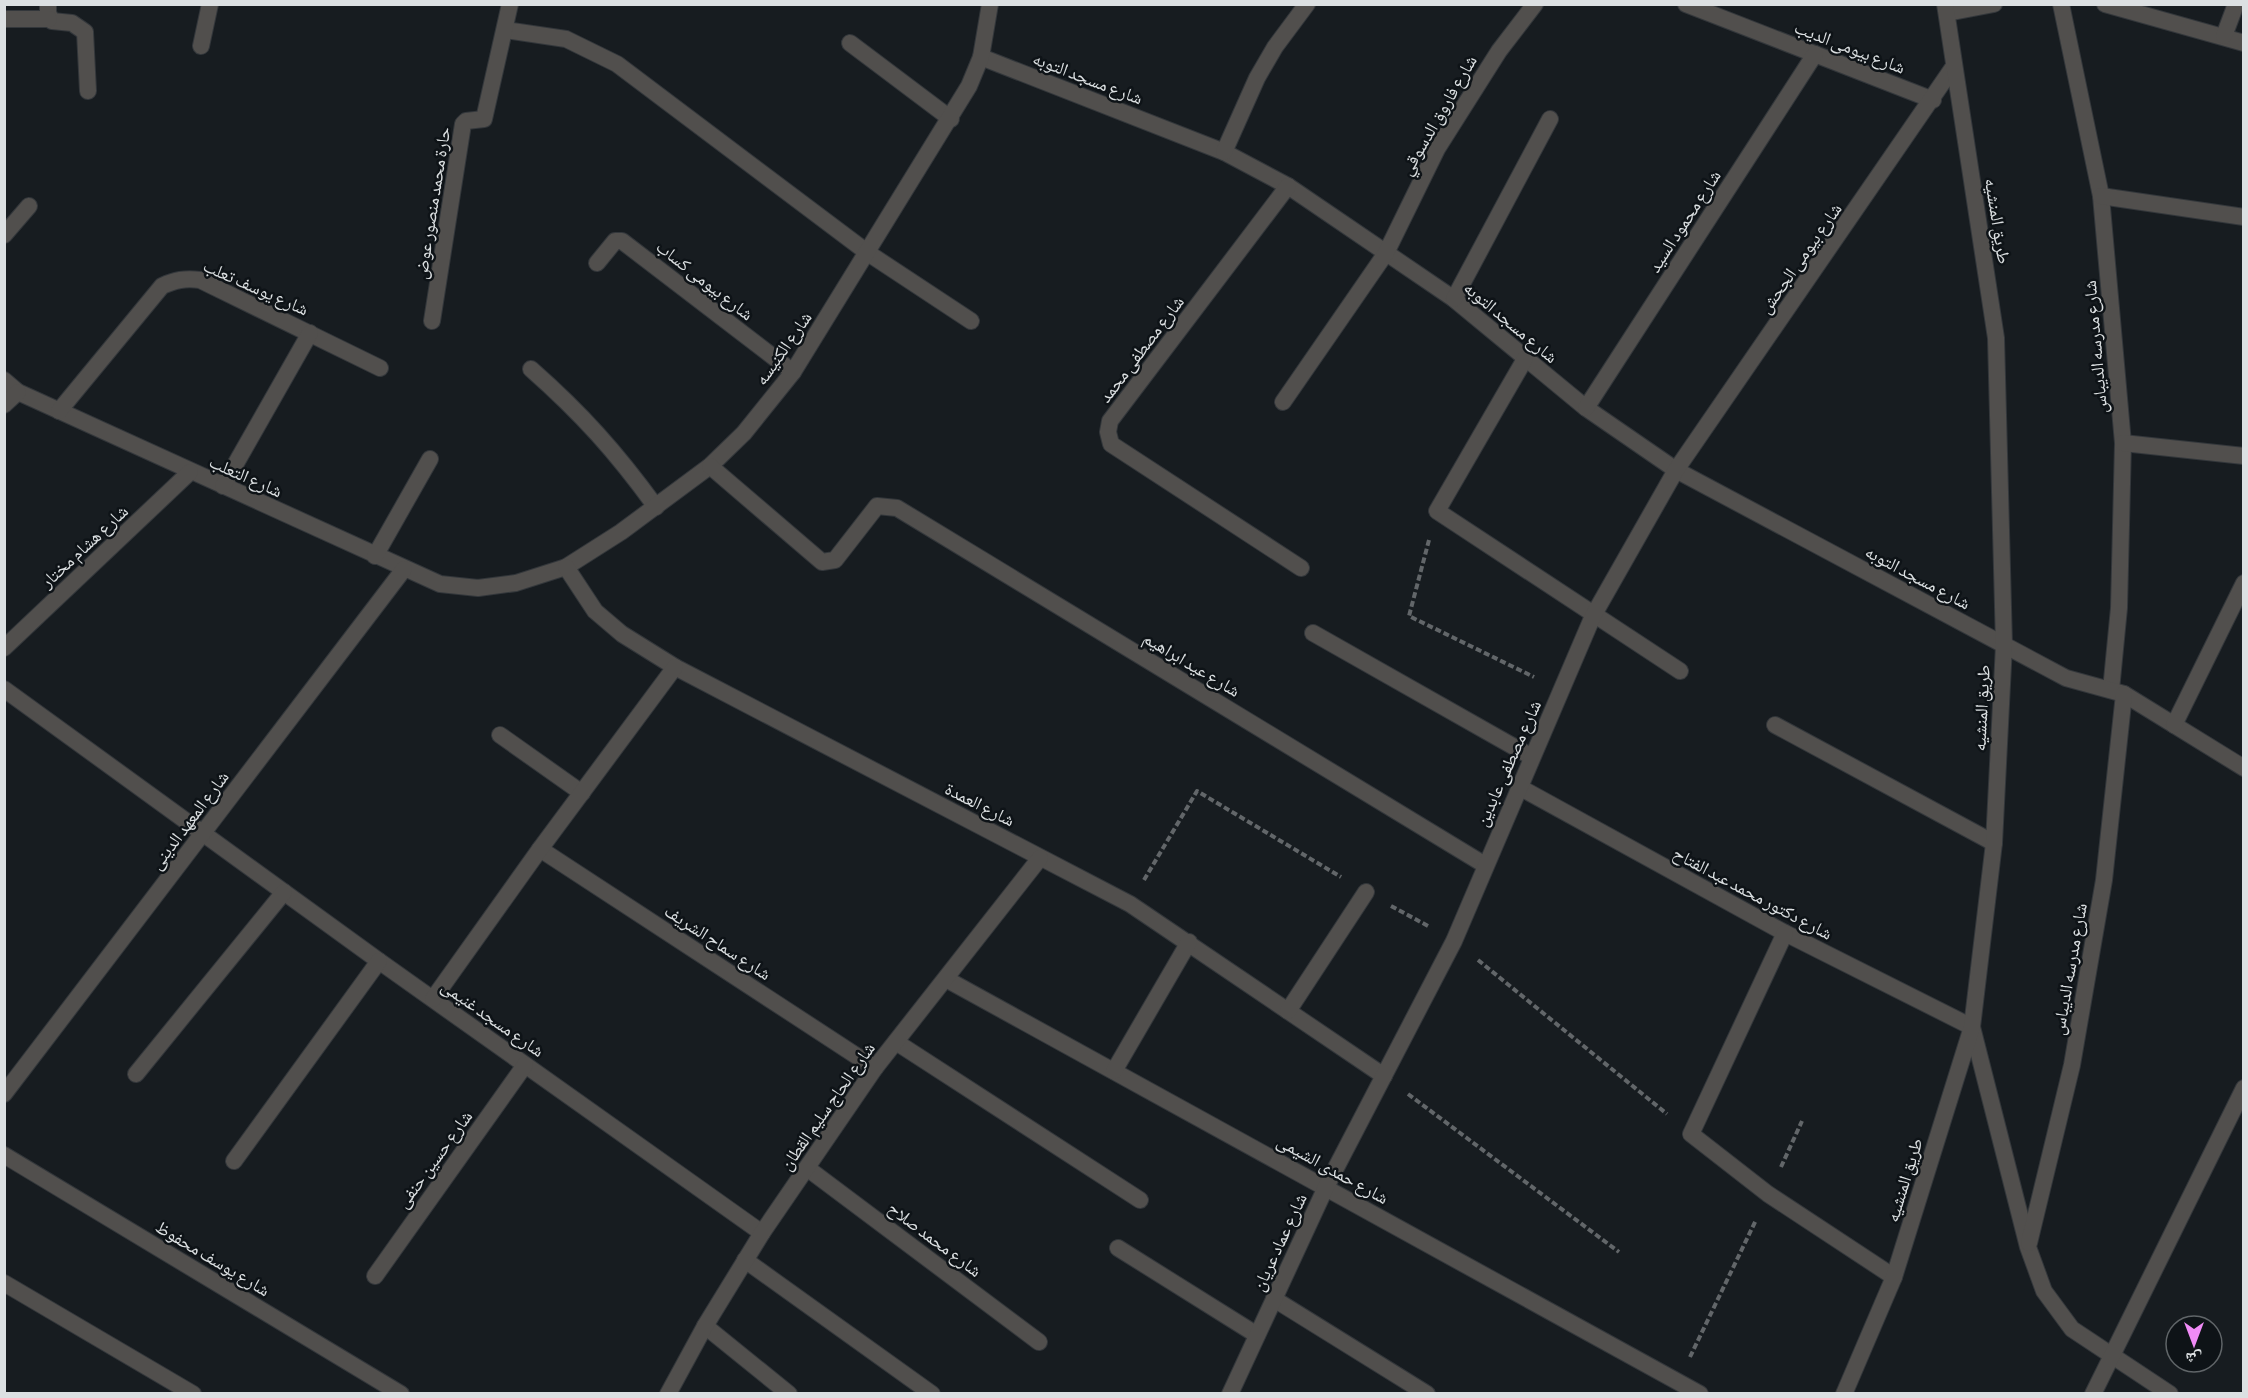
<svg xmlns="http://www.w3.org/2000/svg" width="2248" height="1398" font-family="'Asap Condensed','Noto Naskh Arabic',sans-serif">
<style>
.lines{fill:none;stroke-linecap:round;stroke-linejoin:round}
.minor-casing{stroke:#33373b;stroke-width:18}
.path{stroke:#626669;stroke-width:4;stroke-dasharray:6 3;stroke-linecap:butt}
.minor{stroke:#514f4d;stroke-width:16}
.labels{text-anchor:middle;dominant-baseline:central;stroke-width:5;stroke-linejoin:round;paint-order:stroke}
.street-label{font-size:18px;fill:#dce0e2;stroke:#0e1317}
</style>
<rect width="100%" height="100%" fill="#171c20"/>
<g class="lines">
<g class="minor-casing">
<g id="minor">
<path d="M 48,4 L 48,13 L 52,21 L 72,23 L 85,32 L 88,91"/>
<path d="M 1686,4 L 1933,100"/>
<path d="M 2061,4 L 2101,196 L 2123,443 L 2119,608 L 2111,690"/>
<path d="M 2105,4 L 2244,43"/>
<path d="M 1947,13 L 1994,4"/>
<path d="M 4,19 L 49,19"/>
<path d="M 505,30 L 566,39 L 617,64 L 868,253 L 971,321"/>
<path d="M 2224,36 L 2236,4"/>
<path d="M 850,43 L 951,119"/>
<path d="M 201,46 L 210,4"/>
<path d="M 981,57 L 1224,152 L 1288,186 L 1454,299 L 1586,408 L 1676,470 L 2066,678 L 2124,694 L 2244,768"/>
<path d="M 1224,152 L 1257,78 L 1275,47 L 1307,4"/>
<path d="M 1288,186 L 1110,421 L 1108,432 L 1111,444 L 1301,568"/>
<path d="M 2101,196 L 2244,217"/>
<path d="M 4,235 L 29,206"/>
<path d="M 597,263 L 615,241 L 622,241 L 793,372"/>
<path d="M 1454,299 L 1550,119"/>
<path d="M 432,321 L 463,124 L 466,121 L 484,119 L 510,4"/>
<path d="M 1525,359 L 1437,511 L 1680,671"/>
<path d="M 531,369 C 582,414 616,452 656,507"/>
<path d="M 4,380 L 18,392 L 440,584 L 478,588 L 516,583 L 566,567 L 621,532 L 710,466 L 744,433 L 793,372 L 969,86 L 981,57 L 990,4"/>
<path d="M 1283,402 L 1386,253 L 1437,149 L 1499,51 L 1535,4"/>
<path d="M 4,405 L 18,392"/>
<path d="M 1586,408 L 1815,54"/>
<path d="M 59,411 L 162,286 C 175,280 185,278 200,280 L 380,368"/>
<path d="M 2123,443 L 2244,456"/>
<path d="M 710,466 L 822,562 L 835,560 L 877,506 L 897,508 L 1485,865"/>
<path d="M 223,486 L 310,333"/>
<path d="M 375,556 L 430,459"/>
<path d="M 566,567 L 595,611 L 622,634 L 675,667 L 1130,904 L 1384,1076"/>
<path d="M 1313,633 L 1532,757"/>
<path d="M 4,648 L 190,472"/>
<path d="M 4,689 L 379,961 L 762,1233"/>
<path d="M 1775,725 L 1994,843"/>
<path d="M 2174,725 L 2244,583"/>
<path d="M 500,735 L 582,793"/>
<path d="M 1519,787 L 1785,933 L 1972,1027 L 2028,1247 L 2044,1291 L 2072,1329 L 2170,1394"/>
<path d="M 540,849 L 875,1068"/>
<path d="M 1785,933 L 1691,1134 L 1768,1194 L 1894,1277"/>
<path d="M 946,979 L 1700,1394"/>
<path d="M 433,999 L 540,849 L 675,667"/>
<path d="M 1288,1011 L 1366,892"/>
<path d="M 896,1042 L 1140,1200"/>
<path d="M 1114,1071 L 1189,942"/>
<path d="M 136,1074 L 284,892"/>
<path d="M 4,1094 L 404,569"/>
<path d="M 4,1155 L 401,1394"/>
<path d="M 234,1161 L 379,961"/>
<path d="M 807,1168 L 1039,1342"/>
<path d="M 2029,1243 L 2072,1065 L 2104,880 L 2124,694"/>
<path d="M 1118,1248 L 1257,1335"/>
<path d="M 745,1260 L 932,1394"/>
<path d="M 375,1276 L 525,1065"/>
<path d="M 4,1283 L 193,1394"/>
<path d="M 1274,1299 L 1427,1394"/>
<path d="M 705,1326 L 789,1394"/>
<path d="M 668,1394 L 705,1326 L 762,1233 L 875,1068 L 1040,858"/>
<path d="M 1230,1394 L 1326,1187 L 1454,941 L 1593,616 L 1676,470 L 1954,66"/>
<path d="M 1844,1394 L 1894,1277 L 1972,1027 L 1994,843 L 2004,645 L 1996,338 L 1945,4"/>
<path d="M 2093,1394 L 2244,1088"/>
</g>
</g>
<g class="path">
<path d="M 1429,540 L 1409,616 L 1534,677"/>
<path d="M 1144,880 L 1197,791 L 1341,877"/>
<path d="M 1391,906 L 1430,927"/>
<path d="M 1478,960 L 1667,1114"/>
<path d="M 1408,1094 L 1619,1252"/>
<path d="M 1781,1167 L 1802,1121"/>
<path d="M 1690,1357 L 1756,1220"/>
</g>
<use href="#minor" class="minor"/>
</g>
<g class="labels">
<g class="street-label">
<text transform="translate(1850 47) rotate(21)">شارع بيومى الديب</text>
<text transform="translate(1088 78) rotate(21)">شارع مسجد التوبه</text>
<text transform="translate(1438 115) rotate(-60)">شارع فاروق الدسوقي</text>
<text transform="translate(432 203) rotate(-81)">حارة محمد منصور عوض</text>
<text transform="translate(1684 221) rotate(-57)">شارع محمود السيد</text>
<text transform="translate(1998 221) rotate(81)">طريق المنشيه</text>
<text transform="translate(1800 258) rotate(-55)">شارع بيومى الجحش</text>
<text transform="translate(705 280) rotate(38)">شارع بيومى كساب</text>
<text transform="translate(256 287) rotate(24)">شارع يوسف تعلب</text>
<text transform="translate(1511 322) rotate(40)">شارع مسجد التوبه</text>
<text transform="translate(2095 347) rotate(-95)">شارع مدرسه الديباس</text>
<text transform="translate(783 348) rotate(-55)">شارع الكنيسه</text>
<text transform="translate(1141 349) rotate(-53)">شارع مصطفى محمد</text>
<text transform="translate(246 476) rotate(24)">شارع التعلب</text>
<text transform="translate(84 546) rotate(-43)">شارع هشام مختار</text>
<text transform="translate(1918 577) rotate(28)">شارع مسجد التوبه</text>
<text transform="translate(1192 664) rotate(31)">شارع عيد ابراهيم</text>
<text transform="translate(1981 708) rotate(-87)">طريق المنشيه</text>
<text transform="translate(1508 763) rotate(-66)">شارع مصطفى عابدين</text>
<text transform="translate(980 804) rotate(27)">شارع العمدة</text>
<text transform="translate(189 820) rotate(-53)">شارع المعهد الدينى</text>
<text transform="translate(1753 893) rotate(28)">شارع دكتور محمد عبد الفتاح</text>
<text transform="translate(718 942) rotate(33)">شارع سماح الشريف</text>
<text transform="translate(2069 969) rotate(-80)">شارع مدرسه الديباس</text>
<text transform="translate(493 1018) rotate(35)">شارع مسجد غنيمى</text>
<text transform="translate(827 1106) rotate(-55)">شارع الحاج سليم القطان</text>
<text transform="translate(434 1159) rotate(-54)">شارع حسين حنفى</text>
<text transform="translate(1333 1169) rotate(29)">شارع حمدى الشيمى</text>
<text transform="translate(1904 1180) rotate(-73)">طريق المنشيه</text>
<text transform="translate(935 1239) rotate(37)">شارع محمد صلاح</text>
<text transform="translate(1279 1242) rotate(-65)">شارع عماد عريان</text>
<text transform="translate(213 1258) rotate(31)">شارع يوسف محفوظ</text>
</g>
</g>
<rect width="2248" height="1398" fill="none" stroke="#dce0e2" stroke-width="12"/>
<g transform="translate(2194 1344) rotate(180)"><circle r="28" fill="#0e1317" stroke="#606568" stroke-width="1.5"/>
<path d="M0-4.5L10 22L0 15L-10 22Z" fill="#f08bf6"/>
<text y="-9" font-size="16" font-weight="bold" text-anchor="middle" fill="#dce0e2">ش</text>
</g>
</svg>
